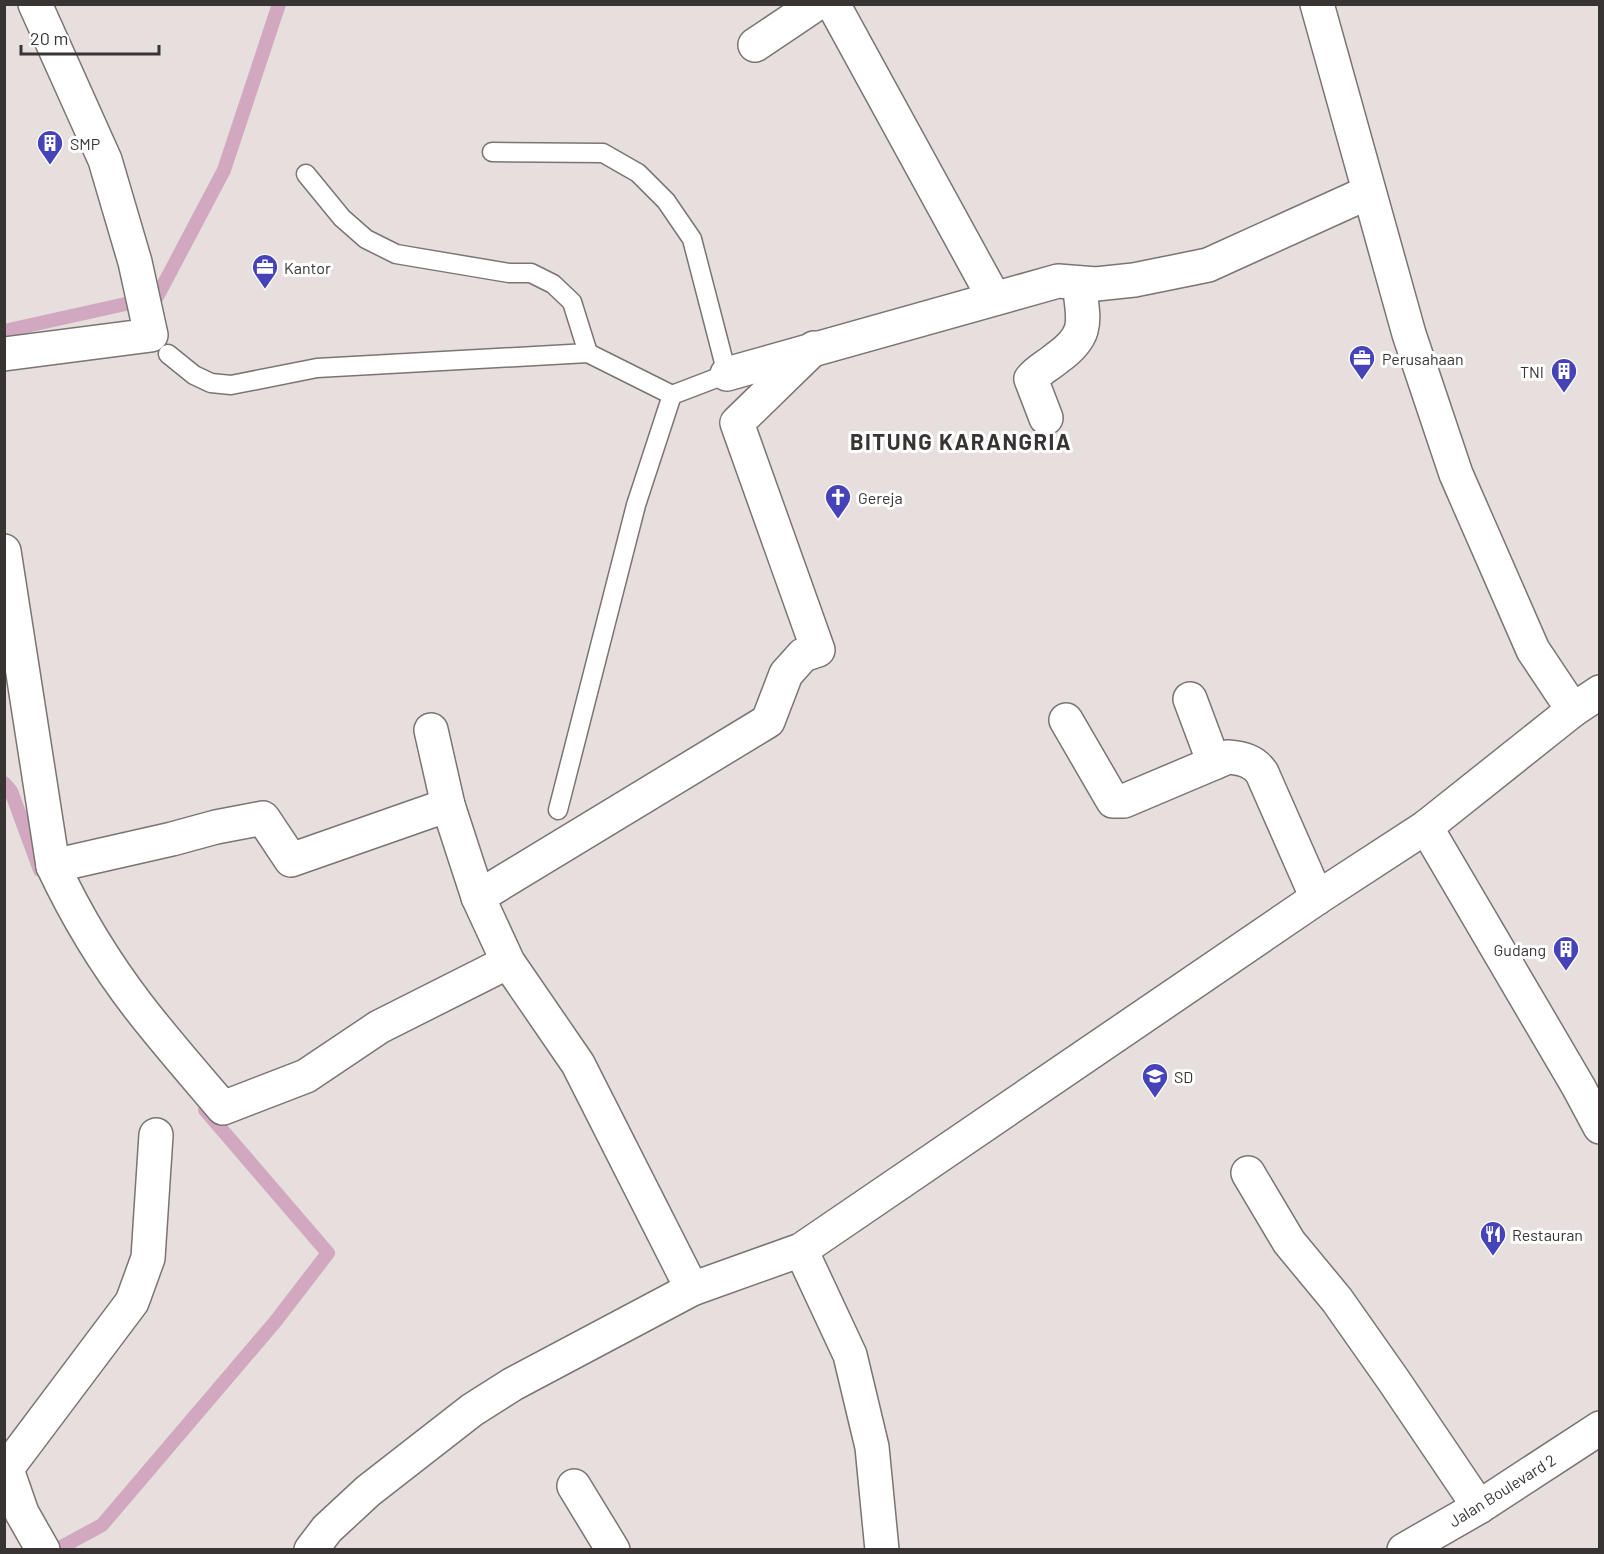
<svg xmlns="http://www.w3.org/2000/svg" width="1604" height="1554" font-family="Barlow,sans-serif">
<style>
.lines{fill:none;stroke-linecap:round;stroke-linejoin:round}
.stream{stroke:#d2a8c1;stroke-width:14}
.lane-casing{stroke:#7b7473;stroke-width:21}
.street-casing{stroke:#7b7473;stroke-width:36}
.secondary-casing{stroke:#7b7473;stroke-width:36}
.lane{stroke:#fff;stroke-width:18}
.street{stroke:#fff;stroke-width:33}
.secondary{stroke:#fff;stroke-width:33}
.labels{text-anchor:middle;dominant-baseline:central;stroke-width:6;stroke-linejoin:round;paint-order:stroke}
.poi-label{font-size:16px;fill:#373433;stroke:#fff;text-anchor:start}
.street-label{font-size:16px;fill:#373433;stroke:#fff}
.district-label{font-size:22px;font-weight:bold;letter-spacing:1.5px;fill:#373433;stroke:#fff}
</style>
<rect width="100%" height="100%" fill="#e7dfde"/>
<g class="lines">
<g class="stream">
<path d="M 4,331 L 157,297 L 224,170 L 279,4"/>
<path d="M 4,783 L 11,791 L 40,870"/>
<path d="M 56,1550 L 102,1525 L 275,1322 L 328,1253 L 205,1110"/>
</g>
<g class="lane-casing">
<g id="lane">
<path d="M 306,174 L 342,218 L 366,239 L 396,254 L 509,273 L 531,273 L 553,284 L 572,302 L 588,353"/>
<path d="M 168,354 L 194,375 L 211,383 L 231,385 L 317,368 L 588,353 L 672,395 L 727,374 L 692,239 L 666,201 L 638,173 L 603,153 L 492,152"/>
<path d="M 558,810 L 636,505 L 672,395"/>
</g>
</g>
<g class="street-casing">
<g id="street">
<path d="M 833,4 L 994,298"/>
<path d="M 1317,4 L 1409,334 L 1456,474 L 1533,650 L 1573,710"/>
<path d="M 755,45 L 816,4"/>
<path d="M 4,354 L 151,335 L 135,262 L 105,160 L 35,4"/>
<path d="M 727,374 L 1058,281 L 1096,284 L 1134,280 L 1208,265 L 1369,192"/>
<path d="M 1046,418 L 1031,379 C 1038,370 1049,365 1057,358 C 1091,334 1083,319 1079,283"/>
<path d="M 4,551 L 53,866"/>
<path d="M 1190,699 L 1214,763"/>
<path d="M 1066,720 L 1113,801 L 1124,801 L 1228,757 C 1242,758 1254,761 1262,773 L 1317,898"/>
<path d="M 431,730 L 448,805"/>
<path d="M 1426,827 L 1578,1086 L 1600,1127"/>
<path d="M 478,897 L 768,721 L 786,674 L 803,655 L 818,650 L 737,423 L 814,348"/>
<path d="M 508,962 L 478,897 L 448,805 L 291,860 L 263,818 L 216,827 L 172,839 L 53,866 C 76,915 105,963 138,1006 C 165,1041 195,1075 223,1108 L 306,1076 L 379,1027 L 508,962 L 578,1064 L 692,1289"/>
<path d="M 1248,1173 L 1289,1242 L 1337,1300 L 1394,1381 L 1479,1507"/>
<path d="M 801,1250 L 850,1355 L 872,1447 L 882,1550"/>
<path d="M 4,1461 L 22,1513 L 43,1550"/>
<path d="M 8,1467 L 132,1302 L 148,1258 L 156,1135"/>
<path d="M 574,1486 L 613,1550"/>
<path d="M 311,1550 L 327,1529 L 368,1491 L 472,1410 L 513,1384 L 692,1289 L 801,1250 L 1317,898 L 1426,827 L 1573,710 L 1600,692"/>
</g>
</g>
<g class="secondary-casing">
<path id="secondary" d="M 1404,1550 L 1479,1507 L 1600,1428"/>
</g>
<use href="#lane" class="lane"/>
<use href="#street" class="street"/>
<use href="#secondary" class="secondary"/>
</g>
<defs>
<g id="building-pin" transform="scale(1.35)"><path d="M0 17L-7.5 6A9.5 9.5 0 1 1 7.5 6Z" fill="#4642b8" stroke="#fff"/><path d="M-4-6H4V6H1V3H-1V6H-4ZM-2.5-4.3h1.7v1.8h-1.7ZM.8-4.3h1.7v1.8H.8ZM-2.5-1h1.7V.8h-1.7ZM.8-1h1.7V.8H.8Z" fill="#fff"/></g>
<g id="office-pin" transform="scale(1.35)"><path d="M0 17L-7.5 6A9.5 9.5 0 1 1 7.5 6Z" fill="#4642b8" stroke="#fff"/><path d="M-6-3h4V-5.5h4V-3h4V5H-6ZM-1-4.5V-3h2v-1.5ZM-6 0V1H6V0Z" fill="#fff"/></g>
<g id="church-pin" transform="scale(1.35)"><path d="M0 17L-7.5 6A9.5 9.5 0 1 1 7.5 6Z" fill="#4642b8" stroke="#fff"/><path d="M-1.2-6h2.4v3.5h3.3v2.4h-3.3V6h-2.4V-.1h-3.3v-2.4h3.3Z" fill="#fff"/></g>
<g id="school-pin" transform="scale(1.35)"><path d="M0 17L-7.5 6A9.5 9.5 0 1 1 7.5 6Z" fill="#4642b8" stroke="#fff"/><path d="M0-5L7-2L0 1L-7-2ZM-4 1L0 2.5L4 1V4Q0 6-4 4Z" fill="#fff"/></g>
<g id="restaurant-pin" transform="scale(1.35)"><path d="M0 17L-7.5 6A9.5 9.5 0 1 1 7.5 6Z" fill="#4642b8" stroke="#fff"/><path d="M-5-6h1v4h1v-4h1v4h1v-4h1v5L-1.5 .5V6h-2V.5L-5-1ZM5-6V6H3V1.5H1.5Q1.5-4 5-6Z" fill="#fff"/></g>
</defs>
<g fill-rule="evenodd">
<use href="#building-pin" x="50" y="143"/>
<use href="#office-pin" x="265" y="267"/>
<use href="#office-pin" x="1362" y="358"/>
<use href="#building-pin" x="1564" y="371"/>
<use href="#church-pin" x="838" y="497"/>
<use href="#building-pin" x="1566" y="949"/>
<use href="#school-pin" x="1155" y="1076"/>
<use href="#restaurant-pin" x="1493" y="1234"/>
</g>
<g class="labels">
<g class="poi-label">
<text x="70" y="143">SMP</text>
<text x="284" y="267">Kantor</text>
<text x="1382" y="358">Perusahaan</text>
<text x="1544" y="371" text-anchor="end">TNI</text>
<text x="858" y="497">Gereja</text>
<text x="1546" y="949" text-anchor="end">Gudang</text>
<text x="1174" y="1076">SD</text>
<text x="1512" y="1234">Restauran</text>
</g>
<g class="street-label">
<text transform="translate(1502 1490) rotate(-32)">Jalan Boulevard 2</text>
</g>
<g class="district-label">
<text x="961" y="441">BITUNG KARANGRIA</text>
</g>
</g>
<rect width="1604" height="1554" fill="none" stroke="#373433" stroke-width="12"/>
<path d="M21 45v9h138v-9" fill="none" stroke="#373433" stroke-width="3"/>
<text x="30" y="45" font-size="18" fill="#373433" stroke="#ffffff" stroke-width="4.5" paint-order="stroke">20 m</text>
</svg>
